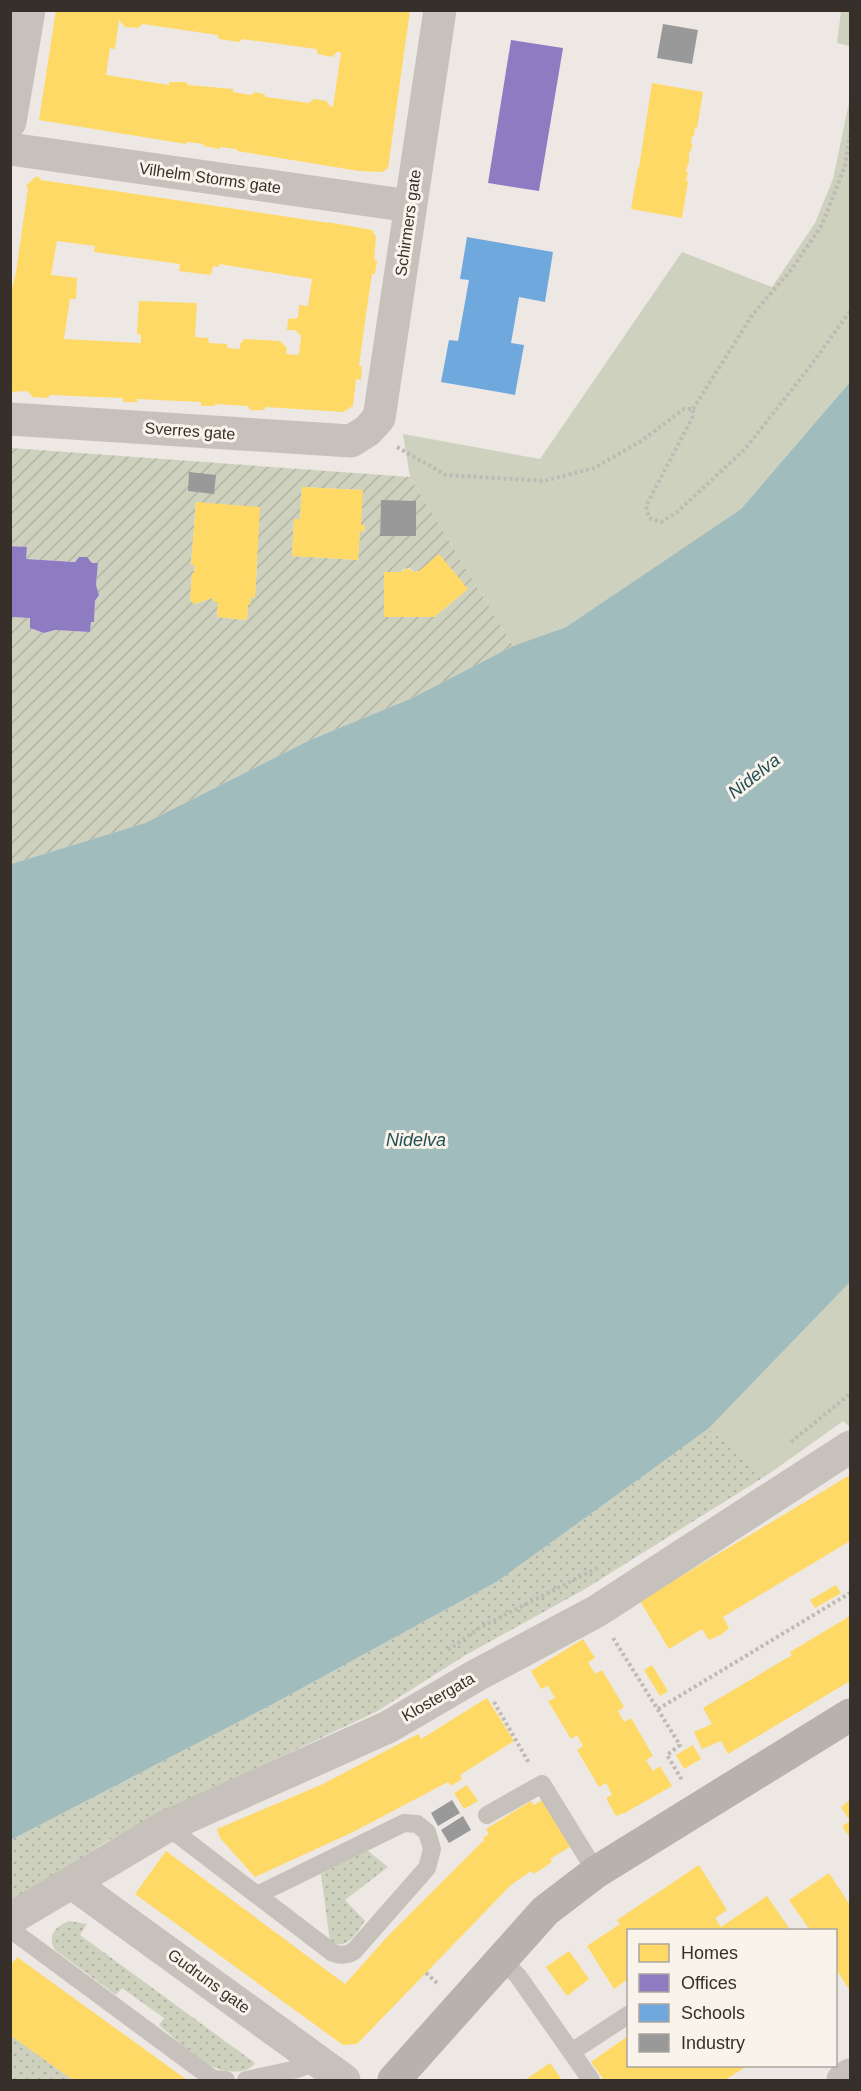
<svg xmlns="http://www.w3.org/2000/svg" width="861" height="2091" font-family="Helvetica,sans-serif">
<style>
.grass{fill:url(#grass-dots)}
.park{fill:#ced1be}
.garden{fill:url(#garden-furrows);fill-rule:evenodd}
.water{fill:#a1bcbc}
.homes{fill:#ffd966;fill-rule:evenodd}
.offices{fill:#8e7cc3}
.schools{fill:#6fa8dc}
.industry{fill:#999}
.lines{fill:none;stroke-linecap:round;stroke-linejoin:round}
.path{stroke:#bfbab5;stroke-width:4;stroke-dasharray:3 3;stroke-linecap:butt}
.lane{stroke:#c7c1bc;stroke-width:18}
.street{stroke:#c7c1bc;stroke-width:33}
.secondary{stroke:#b7b2ad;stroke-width:33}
.labels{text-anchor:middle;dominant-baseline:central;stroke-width:6;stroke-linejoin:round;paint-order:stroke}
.street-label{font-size:16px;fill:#372f2a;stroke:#f9f3ec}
.water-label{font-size:18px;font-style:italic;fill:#235156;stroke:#f9f3ec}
</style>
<defs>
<pattern id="grass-dots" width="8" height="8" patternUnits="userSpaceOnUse" patternTransform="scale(1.5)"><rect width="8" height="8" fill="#ced1be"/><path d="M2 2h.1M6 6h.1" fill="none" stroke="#b2b4a3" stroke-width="1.8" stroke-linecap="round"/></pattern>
<pattern id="garden-furrows" width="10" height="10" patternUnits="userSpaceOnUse" patternTransform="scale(1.5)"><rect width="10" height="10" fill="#ced1be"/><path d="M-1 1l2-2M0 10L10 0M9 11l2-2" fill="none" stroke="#b2b4a3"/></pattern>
</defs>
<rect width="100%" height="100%" fill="#ede8e3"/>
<g class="grass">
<path d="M 850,1282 L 843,1421 L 767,1475 L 585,1589 L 464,1656 L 376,1712 L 162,1813 L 106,1842 L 11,1903 L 11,1840 L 273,1704 L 498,1581 L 708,1429 Z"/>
<path d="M 367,1850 L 388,1867 L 345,1900 L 365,1921 C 356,1933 348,1951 330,1942 L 321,1874 Z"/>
<path d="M 69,1921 L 87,1924 L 80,1935 L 255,2063 C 246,2076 223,2072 211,2066 C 197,2060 172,2036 159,2025 L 164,2018 L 122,1988 L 116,1995 L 55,1950 C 47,1935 55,1927 69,1921 Z"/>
<path d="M 11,2035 L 73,2080 L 11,2080 Z"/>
</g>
<g class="park">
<path d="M 841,11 L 850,11 L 850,46 L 837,43 Z"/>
<path d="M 850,98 L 850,382 L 741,509 L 566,627 L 513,646 L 410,477 L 403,434 L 540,459 L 682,252 L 772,287 L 815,223 L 833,179 Z"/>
<path d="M 850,1282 L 850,1427 L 843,1421 L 767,1475 L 708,1429 Z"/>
</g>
<path class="garden" d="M 11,448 L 410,477 L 513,646 L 410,699 L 310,740 L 145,823 L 11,864 L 10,617 L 30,618 L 30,628 L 44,633 L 55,630 L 90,632 L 91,622 L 94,622 L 95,601 L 99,595 L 96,585 L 98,563 L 92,563 L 87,557 L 79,557 L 75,562 L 26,559 L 27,547 L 11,546 ZM 302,487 L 362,490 L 361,525 L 365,525 L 364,531 L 360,531 L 358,560 L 292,556 L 294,520 L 300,519 ZM 381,501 L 416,501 L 416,536 L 380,535 ZM 196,502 L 257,565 L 255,597 L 251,597 L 250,605 L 248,605 L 247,620 L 217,617 L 218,602 L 213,602 L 213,598 L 195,604 L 190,600 L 192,574 L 194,573 L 195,565 L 191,565 ZM 410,568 L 414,572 L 419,571 L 468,589 L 434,617 L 385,617 L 384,572 L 401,572 L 403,569 Z"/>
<path class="water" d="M 850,382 L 850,1282 L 708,1429 L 498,1581 L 273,1704 L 11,1840 L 11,864 L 145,823 L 310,740 L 410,699 L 513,646 L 566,627 L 741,509 Z"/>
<g class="homes">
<path d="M 56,10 L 410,10 L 388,168 L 382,172 L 359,171 L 237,151 L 237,149 L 220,147 L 220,149 L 203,146 L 204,144 L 186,142 L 186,144 L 39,120 ZM 119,20 L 125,27 L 138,28 L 143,24 L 217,35 L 219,39 L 239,42 L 242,39 L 316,49 L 318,54 L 332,57 L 337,52 L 341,52 L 333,107 L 330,106 L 326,101 L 314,99 L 309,103 L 266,97 L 264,94 L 255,92 L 251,95 L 233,92 L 233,89 L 188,85 L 186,82 L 169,82 L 169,85 L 106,75 L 110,48 L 115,49 Z"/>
<path d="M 652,83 L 703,92 L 697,128 L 695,128 L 694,136 L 692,136 L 691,144 L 693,145 L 689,154 L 689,164 L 688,164 L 686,172 L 688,173 L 686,181 L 688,181 L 682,218 L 631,209 L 638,168 L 639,168 Z"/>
<path d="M 37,176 L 41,180 L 329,223 L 328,222 L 372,230 L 376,237 L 374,259 L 377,260 L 375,274 L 372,274 L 366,314 L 359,366 L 362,366 L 361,380 L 356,379 L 353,406 L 343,412 L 266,407 L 264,410 L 250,410 L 248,406 L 215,404 L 215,406 L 201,406 L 201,402 L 137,399 L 137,402 L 123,402 L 123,398 L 50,395 L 47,398 L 32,397 L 30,393 L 25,391 L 10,392 L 10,296 L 16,272 L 28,188 L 26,185 ZM 57,241 L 95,246 L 94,252 L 180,264 L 179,271 L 211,275 L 213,266 L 219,267 L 219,264 L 312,279 L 308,306 L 299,305 L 298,318 L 288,319 L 287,330 L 295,330 L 301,336 L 299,355 L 286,354 L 287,348 L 280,341 L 244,339 L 240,344 L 240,349 L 227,348 L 227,344 L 209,343 L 208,338 L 195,337 L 197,303 L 139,301 L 137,334 L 141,335 L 141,343 L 64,339 L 70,299 L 76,299 L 77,278 L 51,275 Z"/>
<path d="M 302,487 L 363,490 L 361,525 L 365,525 L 364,532 L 360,531 L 358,560 L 292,556 L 294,519 L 300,519 Z"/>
<path d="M 196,502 L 260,507 L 255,598 L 251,597 L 250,605 L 248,605 L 247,620 L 217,617 L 218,602 L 213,602 L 213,598 L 194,604 L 190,600 L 192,573 L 194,573 L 195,565 L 191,565 Z"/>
<path d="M 439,554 L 468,589 L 434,617 L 384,617 L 384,572 L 401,572 L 407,568 L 414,572 L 419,571 Z"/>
<path d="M 850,1475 L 850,1541 L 723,1617 L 729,1628 L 722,1634 L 709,1640 L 702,1629 L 669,1649 L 640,1601 Z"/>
<path d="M 836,1585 L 841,1593 L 815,1608 L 810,1600 Z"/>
<path d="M 850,1616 L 850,1681 L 728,1754 L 721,1741 L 702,1749 L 694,1732 L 712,1724 L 703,1708 L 792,1655 L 790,1652 Z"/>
<path d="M 583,1639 L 595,1658 L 588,1662 L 595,1674 L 602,1670 L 624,1707 L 618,1711 L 624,1722 L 631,1718 L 653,1756 L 646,1760 L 653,1771 L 660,1766 L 672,1786 L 623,1814 L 623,1813 L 616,1816 L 606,1798 L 612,1795 L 606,1783 L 599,1787 L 577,1750 L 583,1746 L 577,1735 L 571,1739 L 548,1701 L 555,1698 L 548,1686 L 541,1689 L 531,1671 Z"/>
<path d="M 652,1665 L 668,1691 L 660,1696 L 644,1670 Z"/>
<path d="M 487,1698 L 514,1741 L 460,1775 L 462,1779 L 451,1786 L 448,1782 L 351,1833 L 255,1877 L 220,1838 L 217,1829 L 323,1784 L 418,1734 L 421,1739 Z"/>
<path d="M 693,1745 L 701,1759 L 684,1769 L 676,1755 Z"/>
<path d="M 467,1785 L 478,1801 L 464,1809 L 454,1793 Z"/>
<path d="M 544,1799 L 573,1845 L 550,1859 L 552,1862 L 534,1874 L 531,1871 L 511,1885 L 357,2044 L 343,2045 L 135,1894 L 166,1851 L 345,1984 L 387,1937 L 483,1841 L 485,1842 L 483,1838 L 489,1834 L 486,1829 L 531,1801 L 534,1805 Z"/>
<path d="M 850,1800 L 850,1838 L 842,1826 L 850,1821 L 841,1807 Z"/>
<path d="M 699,1865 L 727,1910 L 715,1918 L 721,1927 L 767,1896 L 789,1928 L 785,1930 L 628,1930 L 628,1979 L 614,1989 L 587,1946 L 620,1924 L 617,1920 Z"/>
<path d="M 829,1873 L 850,1905 L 850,1991 L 836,1969 L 836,1930 L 810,1930 L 789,1900 Z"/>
<path d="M 569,1951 L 589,1979 L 567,1996 L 546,1967 Z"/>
<path d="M 17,1957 L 122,2033 L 187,2080 L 73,2080 L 10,2035 L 10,1966 Z"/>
<path d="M 628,2036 L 628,2066 L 747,2066 L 725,2080 L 604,2080 L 591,2062 Z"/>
<path d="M 550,2063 L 562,2080 L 525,2080 Z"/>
</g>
<g class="offices">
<path d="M 511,40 L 563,48 L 539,191 L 488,183 Z"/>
<path d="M 10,546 L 27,547 L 26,559 L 75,562 L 79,557 L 87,557 L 92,563 L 98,563 L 96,585 L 99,595 L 95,601 L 94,622 L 91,622 L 90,632 L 55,630 L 44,633 L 30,628 L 30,618 L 10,617 Z"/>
</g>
<path class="schools" d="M 467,237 L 553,252 L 545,302 L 519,297 L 511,343 L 524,345 L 515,395 L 441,382 L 449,340 L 458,341 L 469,280 L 460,279 Z"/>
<g class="industry">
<path d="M 663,24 L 698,30 L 692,64 L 657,58 Z"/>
<path d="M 189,472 L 216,475 L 214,494 L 188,491 Z"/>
<path d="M 381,500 L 416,501 L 416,536 L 380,536 Z"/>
<path d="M 452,1800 L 460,1813 L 438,1826 L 431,1813 Z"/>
<path d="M 463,1816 L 471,1830 L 449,1843 L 441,1830 Z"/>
</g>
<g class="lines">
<g class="path">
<path d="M 693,409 L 753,314 L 791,270 L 822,225 L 845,166 L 850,135"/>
<path d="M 397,447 L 446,475 L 544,481 L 594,468 L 641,441 L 684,409 L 693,409 L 692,418 L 646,506 L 649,518 L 661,522 L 676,513 L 745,449 L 809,368 L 850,311"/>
<path d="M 791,1442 L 850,1394"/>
<path d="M 613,1638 L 680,1745 L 667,1755 L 682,1780"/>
<path d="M 448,1650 L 479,1628 L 599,1567"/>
<path d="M 494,1702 L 529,1763"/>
<path d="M 658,1709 L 850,1593"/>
<path d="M 426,1973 L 437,1983"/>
</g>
<g class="lane">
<path d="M 487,1815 L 542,1784 L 596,1872"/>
<path d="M 167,1826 L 257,1895 L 404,1823 L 417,1824 L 427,1832 L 432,1849 L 427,1868 L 354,1951 C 348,1955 340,1956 333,1953 L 257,1895"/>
<path d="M 10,1929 L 213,2079 L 226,2080"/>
<path d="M 501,1959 L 518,1976 L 591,2080"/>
<path d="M 573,2051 L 628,2015"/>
<path d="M 246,2080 L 297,2069 L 319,2061"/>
</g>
<g class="street">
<path d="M 10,122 L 29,10"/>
<path d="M 10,149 L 410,206"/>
<path d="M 10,419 L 351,441 L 367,431 L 379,418 L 440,10"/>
<path d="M 72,1883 L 344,2080"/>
<path d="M 10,1919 L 167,1826 L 388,1727 L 477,1675 L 597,1611 L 850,1447"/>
<path d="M 843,2080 L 850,2075"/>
</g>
<path class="secondary" d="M 394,2080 L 545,1911 L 596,1872 L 850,1715"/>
</g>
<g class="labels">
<g class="street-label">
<text transform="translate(210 178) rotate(8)">Vilhelm Storms gate</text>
<text transform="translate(408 223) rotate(-82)">Schirmers gate</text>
<text transform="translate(190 431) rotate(4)">Sverres gate</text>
<text transform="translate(438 1697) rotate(-30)">Klostergata</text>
<text transform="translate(209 1981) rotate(36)">Gudruns gate</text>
</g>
<g class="water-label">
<text transform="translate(754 776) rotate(-38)">Nidelva</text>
<text x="416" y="1140">Nidelva</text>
</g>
</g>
<rect width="861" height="2091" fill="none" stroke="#372f2a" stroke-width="24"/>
<rect x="627" y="1929" width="210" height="138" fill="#f9f3ec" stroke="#aba59e" stroke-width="1.5"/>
<rect x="639" y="1944" width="30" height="18" fill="#ffd966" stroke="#aba59e" stroke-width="1.5"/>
<text x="681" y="1959" font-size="18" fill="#372f2a">Homes</text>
<rect x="639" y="1974" width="30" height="18" fill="#8e7cc3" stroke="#aba59e" stroke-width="1.5"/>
<text x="681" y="1989" font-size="18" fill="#372f2a">Offices</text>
<rect x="639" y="2004" width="30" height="18" fill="#6fa8dc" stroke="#aba59e" stroke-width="1.5"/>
<text x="681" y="2019" font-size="18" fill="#372f2a">Schools</text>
<rect x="639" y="2034" width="30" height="18" fill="#999999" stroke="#aba59e" stroke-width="1.5"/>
<text x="681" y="2049" font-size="18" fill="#372f2a">Industry</text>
</svg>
